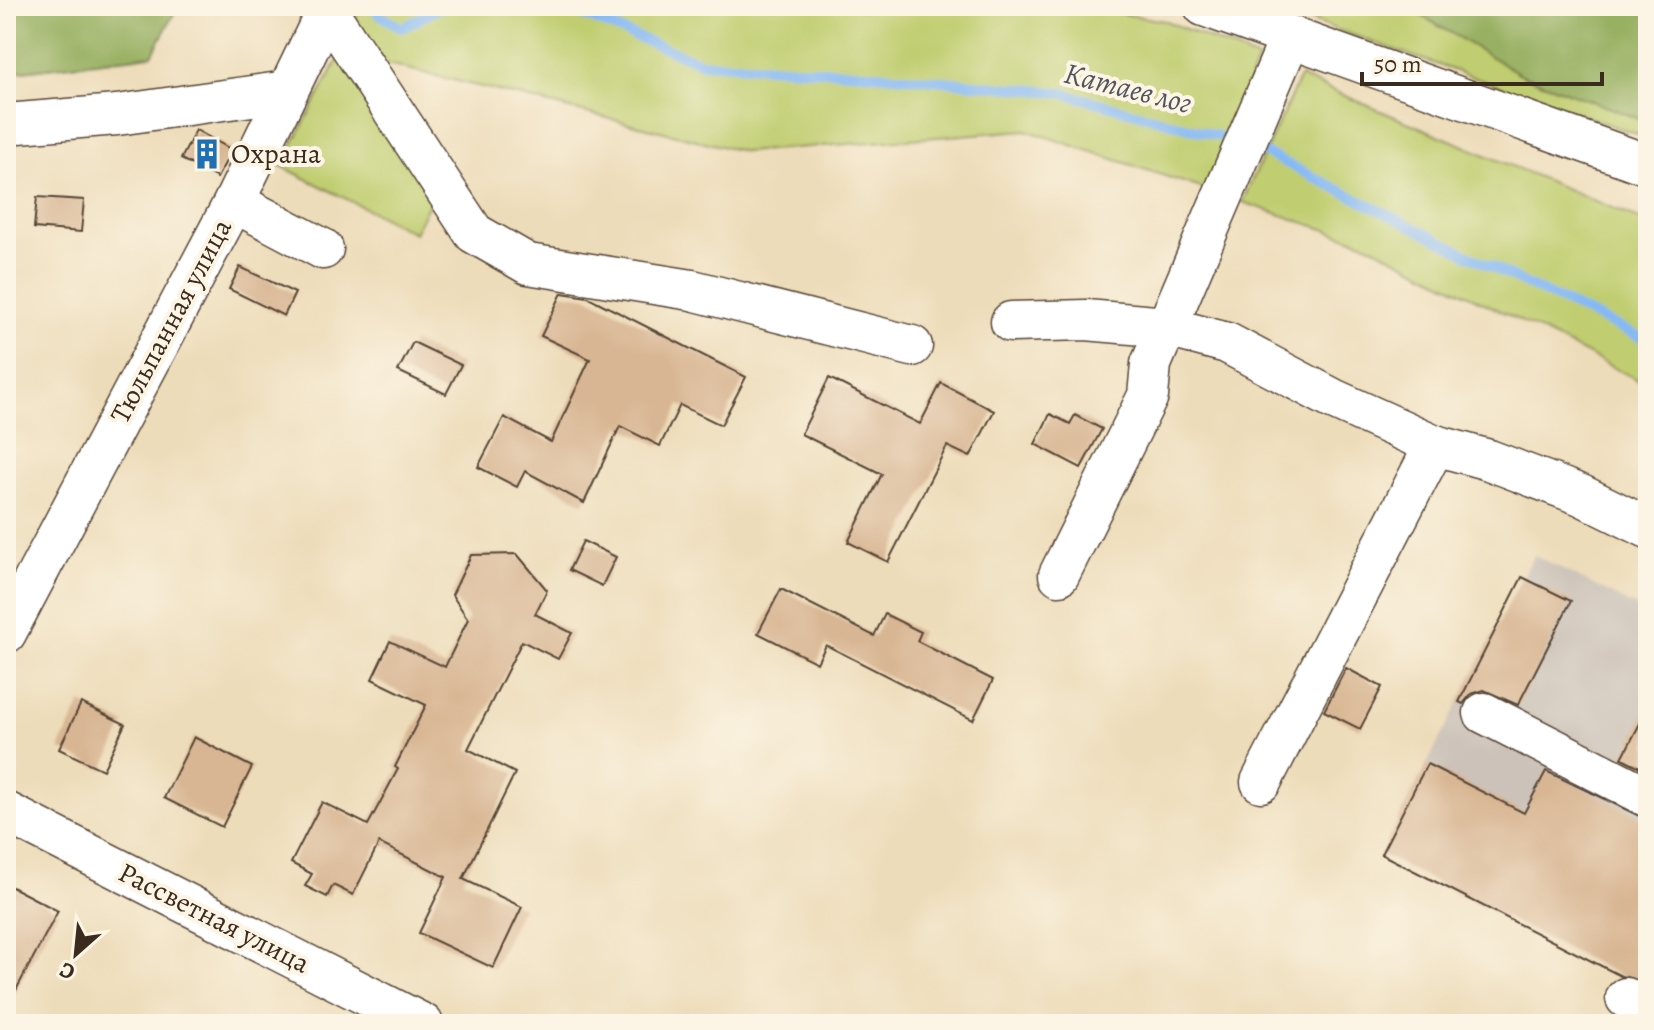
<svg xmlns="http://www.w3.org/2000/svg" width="1654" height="1030" font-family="Alegreya,serif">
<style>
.industrial{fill:#ccc2b9}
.green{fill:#c0cd6f;stroke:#7e7c46;stroke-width:2}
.forest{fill:#98b062;stroke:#6a6d40;stroke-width:2}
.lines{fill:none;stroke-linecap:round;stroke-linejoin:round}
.stream{stroke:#86b9f4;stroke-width:10}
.building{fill:#d8b693}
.minor-casing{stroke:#564535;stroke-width:43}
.minor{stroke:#fff;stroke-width:40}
.labels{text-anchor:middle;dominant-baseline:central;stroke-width:8;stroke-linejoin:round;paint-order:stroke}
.poi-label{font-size:28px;fill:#3b2a1e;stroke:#fcf5e5;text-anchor:start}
.street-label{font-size:28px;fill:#3b2a1e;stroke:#fcf5e5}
.water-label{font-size:30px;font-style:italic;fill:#52555e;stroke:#fcf5e5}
</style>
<rect width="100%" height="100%" fill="#fcf5e5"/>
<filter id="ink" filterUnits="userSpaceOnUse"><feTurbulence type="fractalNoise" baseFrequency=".0125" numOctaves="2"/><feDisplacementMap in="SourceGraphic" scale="16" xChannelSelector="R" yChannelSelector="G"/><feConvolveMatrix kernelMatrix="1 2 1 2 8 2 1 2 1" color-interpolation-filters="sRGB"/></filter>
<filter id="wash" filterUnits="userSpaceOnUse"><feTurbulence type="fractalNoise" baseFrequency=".006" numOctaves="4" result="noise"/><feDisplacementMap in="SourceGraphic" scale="32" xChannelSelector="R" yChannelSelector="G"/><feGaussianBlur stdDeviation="1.8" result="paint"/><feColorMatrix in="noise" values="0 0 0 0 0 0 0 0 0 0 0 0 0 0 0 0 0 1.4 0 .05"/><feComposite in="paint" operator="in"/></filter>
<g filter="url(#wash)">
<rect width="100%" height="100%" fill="#eddcb9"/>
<path class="industrial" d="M 1534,555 L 1648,613 L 1648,990 L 1381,854 Z"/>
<g class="green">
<path d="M 363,6 L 1072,6 L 1166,21 L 1258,59 L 1207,190 L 1026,130 L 745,152 L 384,63 L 355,19 Z"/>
<path d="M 1269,6 L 1648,6 L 1648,138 Z"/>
<path d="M 339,58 L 432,198 L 414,233 L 281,166 Z"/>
<path d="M 1300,77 L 1648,223 L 1648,385 L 1363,242 L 1242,202 Z"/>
</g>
<g class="forest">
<path d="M 6,6 L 178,6 L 152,55 L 6,73 Z"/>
<path d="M 1405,6 L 1648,6 L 1648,122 L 1524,76 Z"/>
</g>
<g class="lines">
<g class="stream">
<path d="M 560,6 L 702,63 L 866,73 L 1063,93 L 1236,141"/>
<path d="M 377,13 L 402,28 L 443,6"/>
<path d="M 1252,146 L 1526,284 L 1648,341"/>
</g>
</g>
<g id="blocks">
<g class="building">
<path d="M 196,130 L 232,150 L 217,178 L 181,159 Z"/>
<path d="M 37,197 L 84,200 L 81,232 L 34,228 Z"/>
<path d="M 240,267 L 295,293 L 284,316 L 229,289 Z"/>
<path d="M 562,293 L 588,297 L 746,377 L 721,425 L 680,405 L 660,446 L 620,426 L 584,503 L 525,471 L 517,487 L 478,467 L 504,417 L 551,442 L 590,359 L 541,336 Z"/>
<path d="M 413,342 L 461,365 L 446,394 L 398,371 Z"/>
<path d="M 829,378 L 920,424 L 941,383 L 994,411 L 970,457 L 947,446 L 888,562 L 848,542 L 882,474 L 801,434 Z"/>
<path d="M 1050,414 L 1070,424 L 1075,415 L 1102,429 L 1081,468 L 1035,444 Z"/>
<path d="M 583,541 L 616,557 L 602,586 L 569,570 Z"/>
<path d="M 517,554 L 547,590 L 535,614 L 572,633 L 558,659 L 522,641 L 468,749 L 515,773 L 463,879 L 522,907 L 493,968 L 419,933 L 446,877 L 379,843 L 353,895 L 333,885 L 327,897 L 305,886 L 312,874 L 291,863 L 322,802 L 368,825 L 398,769 L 395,767 L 426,705 L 372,679 L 390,641 L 445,667 L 468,619 L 452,595 L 471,555 Z"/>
<path d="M 1522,577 L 1571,601 L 1518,705 L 1484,690 L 1471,694 L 1463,704 L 1459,702 Z"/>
<path d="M 781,589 L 874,636 L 885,614 L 921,632 L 917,641 L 993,680 L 973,720 L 826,645 L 817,663 L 758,633 Z"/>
<path d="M 1346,668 L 1382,687 L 1360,729 L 1324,711 Z"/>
<path d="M 81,703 L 125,724 L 103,770 L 59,749 Z"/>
<path d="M 1648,708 L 1648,771 L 1622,758 Z"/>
<path d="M 194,737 L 252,767 L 222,827 L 164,798 Z"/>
<path d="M 1427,764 L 1524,813 L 1546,771 L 1648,820 L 1648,983 L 1621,976 L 1381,854 Z"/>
<path d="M 6,884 L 58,911 L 6,1009 Z"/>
</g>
</g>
</g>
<g filter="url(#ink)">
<use href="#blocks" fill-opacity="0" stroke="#564535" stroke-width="2"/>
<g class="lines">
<g class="minor-casing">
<g id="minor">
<path d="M 1204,6 L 1648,165"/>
<path d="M 327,10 L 474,233 L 528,264 L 692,290 L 912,346"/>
<path d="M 6,124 L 117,115 L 287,91"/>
<path d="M 234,202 L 323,249"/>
<path d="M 1011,322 L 1086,320 L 1167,327 L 1227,343 L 1333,399 L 1435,445 L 1489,460 L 1581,495 L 1648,528"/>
<path d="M 1059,575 L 1148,396 L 1151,364 L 1291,36"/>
<path d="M 6,633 L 234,202 L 329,6"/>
<path d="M 1484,713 L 1648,797"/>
<path d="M 1261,782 L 1435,445"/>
<path d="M 6,812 L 423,1024"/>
<path d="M 1626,998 L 1648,1009"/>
</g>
</g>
<use href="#minor" class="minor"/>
</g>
</g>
<defs>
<g id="building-bare" transform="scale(2.4)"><path d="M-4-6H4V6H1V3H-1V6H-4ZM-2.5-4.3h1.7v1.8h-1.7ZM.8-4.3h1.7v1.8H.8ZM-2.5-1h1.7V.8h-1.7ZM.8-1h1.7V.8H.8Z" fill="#1f6fb2" stroke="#fcf5e5" stroke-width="2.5" paint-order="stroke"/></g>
</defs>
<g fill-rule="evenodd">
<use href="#building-bare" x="207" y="154"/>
</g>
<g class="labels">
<g class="poi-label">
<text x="231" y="154">Охрана</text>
</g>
<g class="street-label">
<text transform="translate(171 321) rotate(-62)">Тюльпанная улица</text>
<text transform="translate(214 918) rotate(27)">Рассветная улица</text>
</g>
<g class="water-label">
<text transform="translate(1128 88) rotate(14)">Катаев лог</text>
</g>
</g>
<rect width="1654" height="1030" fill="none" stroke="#fcf5e5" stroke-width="32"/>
<g transform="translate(76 954) rotate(207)" stroke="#fcf5e5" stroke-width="6" paint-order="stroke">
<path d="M0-6L14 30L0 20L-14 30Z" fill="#3b2a1e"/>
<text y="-12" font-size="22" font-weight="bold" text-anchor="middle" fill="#3b2a1e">С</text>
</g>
<path d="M1362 72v12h240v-12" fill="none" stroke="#3b2a1e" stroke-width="4"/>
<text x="1374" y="72" font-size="24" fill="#3b2a1e" stroke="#fcf5e5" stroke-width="6" paint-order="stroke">50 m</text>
</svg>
